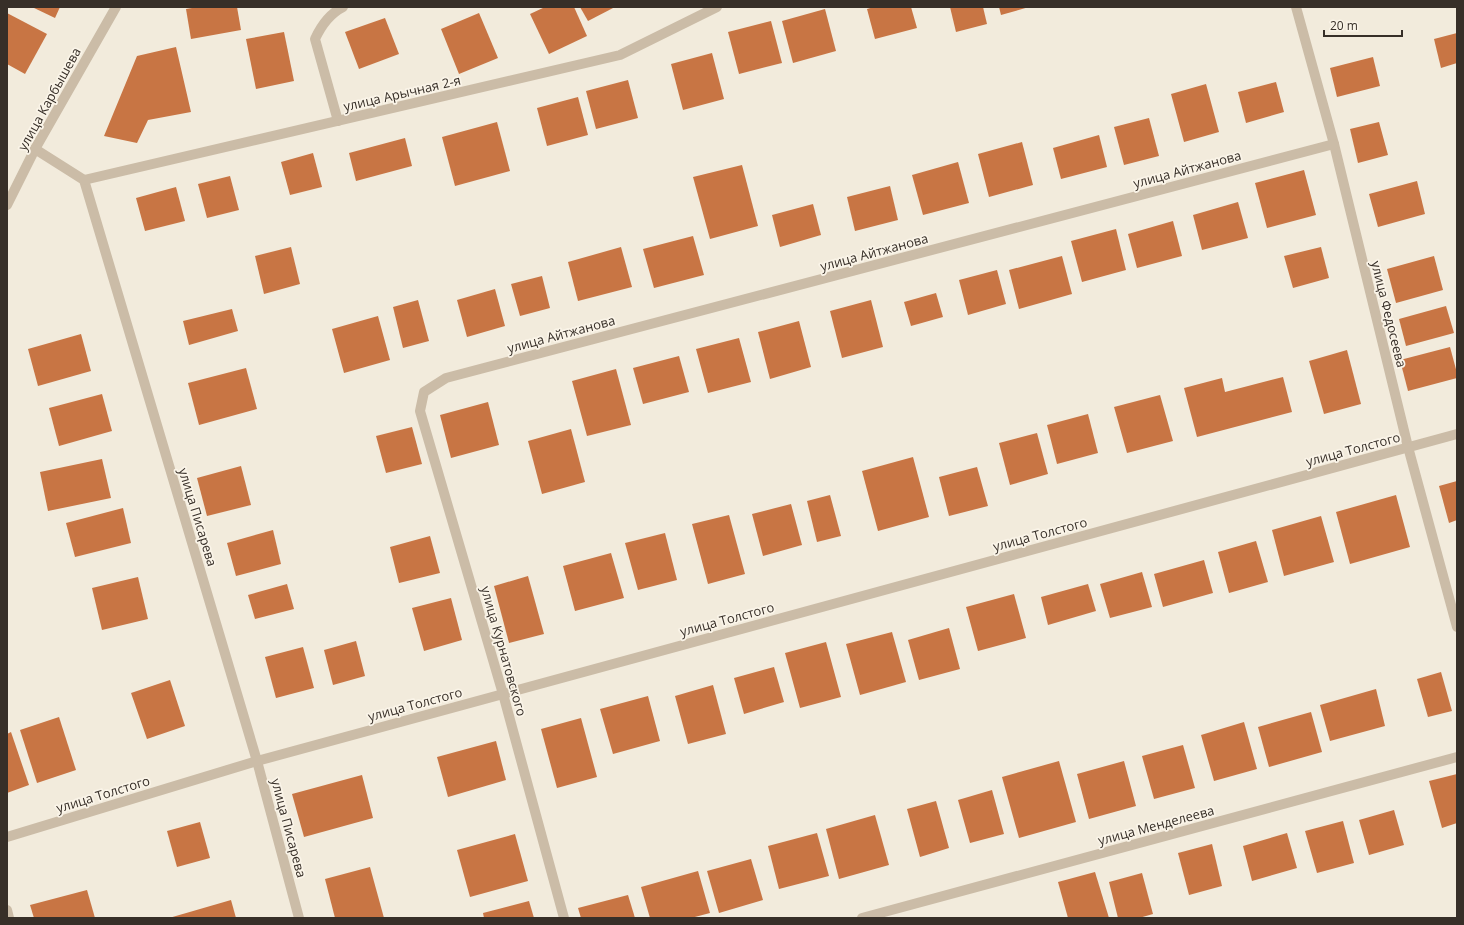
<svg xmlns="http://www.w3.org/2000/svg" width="1464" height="925" font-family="'Open Sans',sans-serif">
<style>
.building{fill:#c87544}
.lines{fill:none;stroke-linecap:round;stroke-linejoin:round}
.street{stroke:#cbbca7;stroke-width:10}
.labels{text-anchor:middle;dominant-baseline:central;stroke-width:3.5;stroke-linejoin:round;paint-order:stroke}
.street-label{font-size:13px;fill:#372f28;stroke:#faf4e8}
</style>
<rect width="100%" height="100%" fill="#f2ebdc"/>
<g class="building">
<path d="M 32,7 L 60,7 L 55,18 Z"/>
<path d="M 198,7 L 237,7 L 241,30 L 191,39 L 186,9 Z"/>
<path d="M 545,7 L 574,7 L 587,36 L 549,54 L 530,14 Z"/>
<path d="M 580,7 L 615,7 L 588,21 Z"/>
<path d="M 874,7 L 911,7 L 917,28 L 875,39 L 867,9 Z"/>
<path d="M 950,7 L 983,7 L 987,24 L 956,32 Z"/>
<path d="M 999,7 L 1029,7 L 1001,15 Z"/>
<path d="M 825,9 L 836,51 L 793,63 L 782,21 Z"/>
<path d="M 7,13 L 47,34 L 25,74 L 7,64 Z"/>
<path d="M 479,13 L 498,58 L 459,74 L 441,29 Z"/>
<path d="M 385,18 L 399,54 L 359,69 L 345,32 Z"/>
<path d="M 771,21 L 782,63 L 739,74 L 728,32 Z"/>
<path d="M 284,32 L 294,81 L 256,89 L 246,39 Z"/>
<path d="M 1457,33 L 1457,63 L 1441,68 L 1434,39 Z"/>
<path d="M 176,47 L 191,112 L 148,120 L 137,143 L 104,136 L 137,56 Z"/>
<path d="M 712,53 L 724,99 L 683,110 L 671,64 Z"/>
<path d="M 1373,57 L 1380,86 L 1337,97 L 1330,68 Z"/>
<path d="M 628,80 L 638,118 L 596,129 L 586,91 Z"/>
<path d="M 1276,82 L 1284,112 L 1246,123 L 1238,92 Z"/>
<path d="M 1206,84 L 1219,132 L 1184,142 L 1171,94 Z"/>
<path d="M 578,97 L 588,135 L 547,146 L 537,108 Z"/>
<path d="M 1149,118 L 1159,156 L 1124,165 L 1114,127 Z"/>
<path d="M 497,122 L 510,171 L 455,186 L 442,137 Z"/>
<path d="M 1379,122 L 1388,155 L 1358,163 L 1350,129 Z"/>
<path d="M 1099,135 L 1107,167 L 1061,179 L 1053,148 Z"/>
<path d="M 405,138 L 412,166 L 356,181 L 349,153 Z"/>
<path d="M 1022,142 L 1033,185 L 989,197 L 978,154 Z"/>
<path d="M 313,153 L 322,187 L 290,195 L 281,162 Z"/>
<path d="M 958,162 L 969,203 L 923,215 L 912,175 Z"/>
<path d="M 742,165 L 758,226 L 710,239 L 693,177 Z"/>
<path d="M 1304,170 L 1316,215 L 1267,228 L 1255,183 Z"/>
<path d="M 230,176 L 239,210 L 207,218 L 198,184 Z"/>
<path d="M 1417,181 L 1425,214 L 1378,227 L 1369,194 Z"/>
<path d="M 890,186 L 898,220 L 855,231 L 847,197 Z"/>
<path d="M 176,187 L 185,221 L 145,231 L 136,198 Z"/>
<path d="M 1238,202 L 1248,238 L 1202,250 L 1193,215 Z"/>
<path d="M 813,204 L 821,235 L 780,247 L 772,215 Z"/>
<path d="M 1173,221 L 1182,256 L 1137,268 L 1128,234 Z"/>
<path d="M 1116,229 L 1126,270 L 1082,282 L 1071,241 Z"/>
<path d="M 693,236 L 704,275 L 654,288 L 643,249 Z"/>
<path d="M 291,247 L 300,284 L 264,294 L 255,256 Z"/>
<path d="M 621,247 L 632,287 L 578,301 L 568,262 Z"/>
<path d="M 1321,247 L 1329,278 L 1293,288 L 1284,256 Z"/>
<path d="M 1062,256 L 1072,294 L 1019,309 L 1009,270 Z"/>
<path d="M 1434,256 L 1443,290 L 1396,303 L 1387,269 Z"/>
<path d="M 997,270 L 1006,304 L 968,315 L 959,280 Z"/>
<path d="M 542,276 L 550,308 L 520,316 L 511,284 Z"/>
<path d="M 495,289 L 505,326 L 467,337 L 457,300 Z"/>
<path d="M 936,293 L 943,317 L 911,326 L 904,302 Z"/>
<path d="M 418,300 L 429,341 L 403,348 L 393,307 Z"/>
<path d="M 871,300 L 883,347 L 842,358 L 830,311 Z"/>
<path d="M 1446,306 L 1454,333 L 1406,346 L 1399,319 Z"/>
<path d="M 232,309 L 238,331 L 189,345 L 183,321 Z"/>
<path d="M 378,316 L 390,360 L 344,373 L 332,329 Z"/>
<path d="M 799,321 L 811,367 L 770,379 L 758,332 Z"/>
<path d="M 81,334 L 91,371 L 38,386 L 28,349 Z"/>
<path d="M 739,338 L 751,382 L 708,393 L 696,349 Z"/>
<path d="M 1450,347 L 1457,373 L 1457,378 L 1408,391 L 1400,360 Z"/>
<path d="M 1347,350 L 1361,404 L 1324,414 L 1309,361 Z"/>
<path d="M 679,356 L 689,392 L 643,404 L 633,368 Z"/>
<path d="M 246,368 L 257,409 L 199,425 L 188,383 Z"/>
<path d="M 616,369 L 631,425 L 587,436 L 572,381 Z"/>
<path d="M 1283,377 L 1292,412 L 1197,437 L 1184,388 L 1222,378 L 1225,392 Z"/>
<path d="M 102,394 L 112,431 L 59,446 L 49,408 Z"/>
<path d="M 1160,395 L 1173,441 L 1127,453 L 1114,407 Z"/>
<path d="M 488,402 L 499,445 L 451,458 L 440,415 Z"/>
<path d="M 1088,414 L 1098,453 L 1057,464 L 1047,425 Z"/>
<path d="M 412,427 L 422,464 L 386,473 L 376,436 Z"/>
<path d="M 571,429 L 585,482 L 542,494 L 528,441 Z"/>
<path d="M 1037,433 L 1048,474 L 1010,485 L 999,443 Z"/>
<path d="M 913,457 L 929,517 L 878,531 L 862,471 Z"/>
<path d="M 102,459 L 111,498 L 48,511 L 40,472 Z"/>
<path d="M 241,466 L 251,505 L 207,516 L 197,478 Z"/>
<path d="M 977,467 L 988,506 L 949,516 L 939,477 Z"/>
<path d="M 1457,481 L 1457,520 L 1449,523 L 1439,486 Z"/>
<path d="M 830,495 L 841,536 L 817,542 L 807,501 Z"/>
<path d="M 1396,495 L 1410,547 L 1350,564 L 1336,512 Z"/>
<path d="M 791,504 L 802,545 L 763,556 L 752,514 Z"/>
<path d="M 123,508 L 131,543 L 75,557 L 66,523 Z"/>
<path d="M 729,515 L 745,574 L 708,584 L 692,524 Z"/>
<path d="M 1321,516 L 1334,562 L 1284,576 L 1272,530 Z"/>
<path d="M 273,530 L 281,564 L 236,576 L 227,543 Z"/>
<path d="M 665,533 L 677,580 L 638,590 L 625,543 Z"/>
<path d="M 430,536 L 440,573 L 399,583 L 390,547 Z"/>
<path d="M 1256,541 L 1268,582 L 1229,593 L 1218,552 Z"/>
<path d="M 611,553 L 624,598 L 575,611 L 563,566 Z"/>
<path d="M 1204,560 L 1213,593 L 1163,607 L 1154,574 Z"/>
<path d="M 1142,572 L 1152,607 L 1110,618 L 1100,584 Z"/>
<path d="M 528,576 L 544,634 L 509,643 L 494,586 Z"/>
<path d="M 138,577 L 148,619 L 102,630 L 92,588 Z"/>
<path d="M 287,584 L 294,609 L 255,619 L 248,595 Z"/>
<path d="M 1088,584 L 1096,611 L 1048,625 L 1041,597 Z"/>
<path d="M 1014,594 L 1026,638 L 978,651 L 966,607 Z"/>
<path d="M 451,598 L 462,640 L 424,651 L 412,608 Z"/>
<path d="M 949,628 L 960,669 L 919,680 L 908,640 Z"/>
<path d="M 892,632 L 906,682 L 860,695 L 846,644 Z"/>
<path d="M 356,641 L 365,676 L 333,685 L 324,650 Z"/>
<path d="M 826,642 L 841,697 L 800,708 L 785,653 Z"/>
<path d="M 303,647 L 314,688 L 276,698 L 265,657 Z"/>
<path d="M 774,667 L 784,702 L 744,714 L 734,678 Z"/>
<path d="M 1441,672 L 1452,711 L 1428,717 L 1417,679 Z"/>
<path d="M 170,680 L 185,726 L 147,739 L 131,693 Z"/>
<path d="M 713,685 L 726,734 L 688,744 L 675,696 Z"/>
<path d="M 1376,689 L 1385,726 L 1330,741 L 1320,705 Z"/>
<path d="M 648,696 L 660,741 L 613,754 L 600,709 Z"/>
<path d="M 1311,712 L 1322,752 L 1269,767 L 1258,727 Z"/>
<path d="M 59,717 L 76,770 L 37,783 L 20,730 Z"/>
<path d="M 581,718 L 597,777 L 557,788 L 541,729 Z"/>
<path d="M 1244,722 L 1257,769 L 1214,781 L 1201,735 Z"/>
<path d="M 11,732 L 29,785 L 7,793 L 7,734 Z"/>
<path d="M 496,741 L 506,780 L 448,797 L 437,757 Z"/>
<path d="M 1183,745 L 1195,788 L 1154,799 L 1142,756 Z"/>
<path d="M 1059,761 L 1076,822 L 1019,838 L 1002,777 Z"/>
<path d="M 1124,761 L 1136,806 L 1089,819 L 1077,774 Z"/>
<path d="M 1457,774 L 1457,823 L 1442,828 L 1429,781 Z"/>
<path d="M 362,775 L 373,818 L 304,837 L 292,794 Z"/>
<path d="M 992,790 L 1004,834 L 970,843 L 958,800 Z"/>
<path d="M 936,801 L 949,848 L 920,857 L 907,809 Z"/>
<path d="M 1394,810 L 1404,845 L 1369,855 L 1359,820 Z"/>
<path d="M 875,815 L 889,865 L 839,879 L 826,829 Z"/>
<path d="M 1343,821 L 1354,863 L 1317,873 L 1305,831 Z"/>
<path d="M 200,822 L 210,858 L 177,867 L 167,831 Z"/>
<path d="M 817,833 L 829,876 L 779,889 L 768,846 Z"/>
<path d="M 1287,833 L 1297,868 L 1252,881 L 1243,846 Z"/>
<path d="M 515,834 L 528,881 L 470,897 L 457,850 Z"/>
<path d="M 1212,844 L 1222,886 L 1189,895 L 1178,853 Z"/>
<path d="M 751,859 L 763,900 L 719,913 L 707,871 Z"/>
<path d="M 370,867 L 384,918 L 335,918 L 325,879 Z"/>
<path d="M 698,871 L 710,913 L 691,918 L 650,918 L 641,887 Z"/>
<path d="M 1095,872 L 1109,918 L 1068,918 L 1058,882 Z"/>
<path d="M 1142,873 L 1153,914 L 1139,918 L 1118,918 L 1109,882 Z"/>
<path d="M 87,890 L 95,918 L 34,918 L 30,905 Z"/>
<path d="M 628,895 L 635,918 L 581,918 L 578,908 Z"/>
<path d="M 231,900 L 236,918 L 169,918 Z"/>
<path d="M 529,901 L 534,918 L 484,918 L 483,913 Z"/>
</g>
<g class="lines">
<g class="street">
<path d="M 1296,7 L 1334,144 L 1408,447 L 1457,627"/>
<path d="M 338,121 L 315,39 C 321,26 329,14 343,7"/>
<path d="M 35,149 L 84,180 L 257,761 L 299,918"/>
<path d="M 84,180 L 620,55 L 717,7"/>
<path d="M 7,205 L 35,149 L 116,7"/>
<path d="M 7,837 L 257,761 L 1457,434"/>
<path d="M 7,910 L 9,918"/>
<path d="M 564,918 L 503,694 L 420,411 L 424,392 L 446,378 L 1334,144"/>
<path d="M 862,918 L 1457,757"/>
</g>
</g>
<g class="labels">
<g class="street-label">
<text transform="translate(402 93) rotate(-13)">улица Арычная 2-я</text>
<text transform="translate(49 99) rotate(-61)">улица Карбышева</text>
<text transform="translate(1187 169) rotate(-15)">улица Айтжанова</text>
<text transform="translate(874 252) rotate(-15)">улица Айтжанова</text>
<text transform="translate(1389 314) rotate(76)">улица Федосеева</text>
<text transform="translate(561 334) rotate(-15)">улица Айтжанова</text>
<text transform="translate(1353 449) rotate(-15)">улица Толстого</text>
<text transform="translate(198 517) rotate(73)">улица Писарева</text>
<text transform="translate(1040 534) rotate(-15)">улица Толстого</text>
<text transform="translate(727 619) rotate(-15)">улица Толстого</text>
<text transform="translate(504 651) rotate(74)">улица Курнатовского</text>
<text transform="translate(415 704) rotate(-15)">улица Толстого</text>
<text transform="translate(103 794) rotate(-17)">улица Толстого</text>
<text transform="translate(1156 825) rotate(-15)">улица Менделеева</text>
<text transform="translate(289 828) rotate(75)">улица Писарева</text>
</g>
</g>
<rect width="1464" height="925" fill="none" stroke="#372f28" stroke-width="16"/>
<path d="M1324 30v6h78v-6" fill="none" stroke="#372f28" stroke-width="2"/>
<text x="1330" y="30" font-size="12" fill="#372f28" stroke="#faf4e8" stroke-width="3" paint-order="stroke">20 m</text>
</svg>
